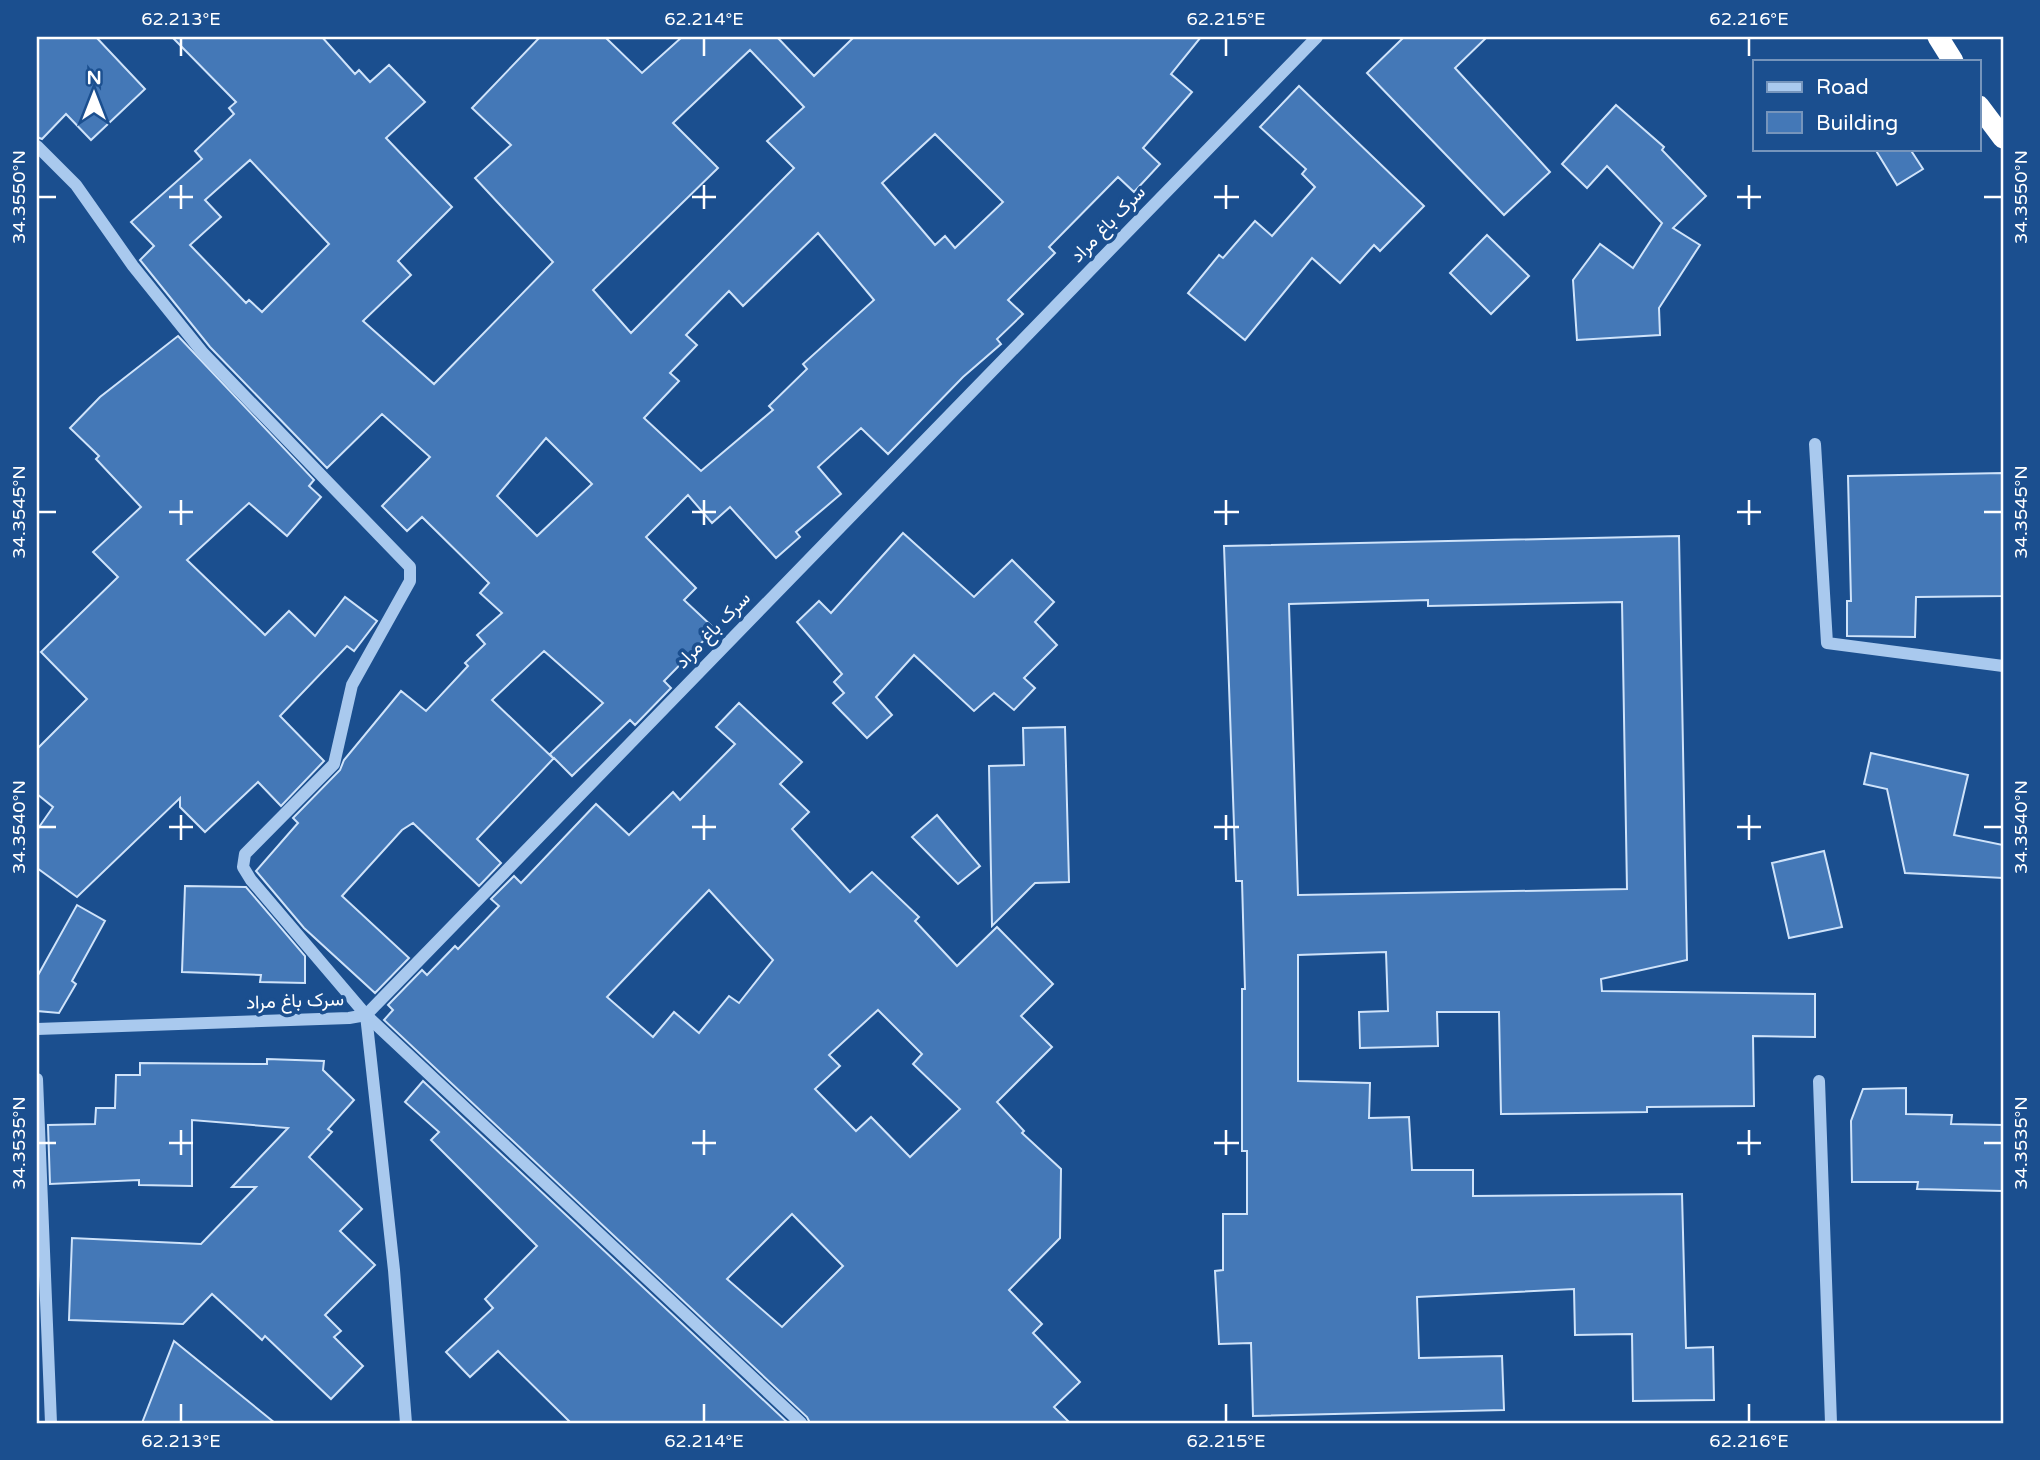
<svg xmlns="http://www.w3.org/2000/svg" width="2040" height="1460" font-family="'Varela Round',Vazirmatn,sans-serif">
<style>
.building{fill:#4478b7;stroke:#cfe3fa;stroke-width:2;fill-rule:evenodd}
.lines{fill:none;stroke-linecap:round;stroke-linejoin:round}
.minor{stroke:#a9c9ee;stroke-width:12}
.highway{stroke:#fff;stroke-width:21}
.ticks{fill:none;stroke:#fff;stroke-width:2.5}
.labels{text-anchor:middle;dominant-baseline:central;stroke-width:7;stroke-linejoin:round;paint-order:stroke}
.street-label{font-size:19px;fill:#fff;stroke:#1b4f8f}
.neatline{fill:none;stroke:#fff;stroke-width:2.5}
.ticks-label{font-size:18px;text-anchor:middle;fill:#fff}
</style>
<rect width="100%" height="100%" fill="#1b4f8f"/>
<g class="building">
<path d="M 37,37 L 96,37 L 145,89 L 91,140 L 66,114 L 42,139 L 37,137 Z"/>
<path d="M 172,37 L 322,37 L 355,74 L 359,70 L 370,82 L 389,65 L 425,102 L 386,138 L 452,207 L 398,261 L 411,275 L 363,321 L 434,384 L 553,262 L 475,178 L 511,145 L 472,108 L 540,37 L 605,37 L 642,73 L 682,37 L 777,37 L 814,76 L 854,37 L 1201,37 L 1171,74 L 1192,92 L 1143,148 L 1160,164 L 1134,192 L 1118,177 L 1049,247 L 1055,253 L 1008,300 L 1023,314 L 997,339 L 1001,344 L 963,377 L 888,454 L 861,428 L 818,467 L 841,494 L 796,532 L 800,537 L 776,558 L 730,507 L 712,523 L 688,495 L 646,537 L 696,588 L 684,600 L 715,629 L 664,681 L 671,688 L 635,725 L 630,720 L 572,776 L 554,758 L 477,839 L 501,863 L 479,886 L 413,823 L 402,830 L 342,896 L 409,958 L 375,993 L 304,928 L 256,871 L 298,823 L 293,818 L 340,770 L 344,760 L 401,691 L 426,711 L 468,666 L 465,663 L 485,644 L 477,635 L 502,613 L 480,593 L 489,583 L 422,517 L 407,531 L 382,506 L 430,457 L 382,414 L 327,468 L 210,347 L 140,260 L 154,246 L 131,222 L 202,159 L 195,151 L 234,114 L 229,108 L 236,102 ZM 750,50 L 804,107 L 767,141 L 794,168 L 631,333 L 593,290 L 718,168 L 673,123 ZM 935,134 L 1003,202 L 955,248 L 945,236 L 935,245 L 882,183 ZM 250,160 L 329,244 L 262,312 L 249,300 L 246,303 L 190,245 L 221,217 L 205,200 ZM 818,233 L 874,300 L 803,364 L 807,369 L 769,406 L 773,410 L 701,471 L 644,418 L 679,381 L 670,373 L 697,345 L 686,335 L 729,291 L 743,306 ZM 546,438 L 592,484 L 537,536 L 497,496 ZM 544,651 L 603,703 L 550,754 L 553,758 L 492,700 Z"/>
<path d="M 1404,37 L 1487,37 L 1455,68 L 1550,172 L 1504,215 L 1367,73 Z"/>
<path d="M 1299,86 L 1424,206 L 1380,251 L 1374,245 L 1340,283 L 1312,258 L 1245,340 L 1188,293 L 1219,255 L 1223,258 L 1255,221 L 1272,236 L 1315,187 L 1302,174 L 1306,169 L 1260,127 Z"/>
<path d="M 1616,105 L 1664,147 L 1662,150 L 1706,196 L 1673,228 L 1700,245 L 1659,308 L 1660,335 L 1577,340 L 1573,280 L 1600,244 L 1633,268 L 1662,223 L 1607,166 L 1587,188 L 1562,164 Z"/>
<path d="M 1875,149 L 1910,149 L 1923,169 L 1897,185 Z"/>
<path d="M 1487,235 L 1529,276 L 1491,314 L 1450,273 Z"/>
<path d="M 178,336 L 314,480 L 309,486 L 321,497 L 287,536 L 249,503 L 187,560 L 265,635 L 289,611 L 315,636 L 345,597 L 377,621 L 354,651 L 347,646 L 280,716 L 324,761 L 281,806 L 258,782 L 205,832 L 180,807 L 180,798 L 77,897 L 37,868 L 37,830 L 53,807 L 37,794 L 37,749 L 87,699 L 41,652 L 118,577 L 93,552 L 141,507 L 96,459 L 99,456 L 70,428 L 100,397 Z"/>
<path d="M 2003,473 L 2003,596 L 1916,597 L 1915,637 L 1847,636 L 1847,601 L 1851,601 L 1848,476 Z"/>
<path d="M 903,533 L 974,597 L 1012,560 L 1054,602 L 1035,622 L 1057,645 L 1024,678 L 1035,688 L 1014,710 L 994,693 L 974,711 L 914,655 L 876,697 L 892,715 L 867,738 L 833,703 L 844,693 L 834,682 L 842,674 L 797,622 L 819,601 L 831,613 Z"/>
<path d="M 1679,536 L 1687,960 L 1601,979 L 1602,991 L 1815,994 L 1815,1037 L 1753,1036 L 1754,1106 L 1647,1107 L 1647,1112 L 1501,1114 L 1499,1012 L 1437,1012 L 1438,1046 L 1360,1048 L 1359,1012 L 1388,1011 L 1386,952 L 1298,955 L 1298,1081 L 1370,1083 L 1369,1118 L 1409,1117 L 1412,1170 L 1473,1170 L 1473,1196 L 1682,1194 L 1686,1348 L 1713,1347 L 1714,1400 L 1633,1401 L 1632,1334 L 1575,1335 L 1574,1289 L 1417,1297 L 1419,1358 L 1502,1356 L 1504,1410 L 1253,1416 L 1251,1343 L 1219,1344 L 1215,1271 L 1223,1270 L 1223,1214 L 1247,1214 L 1247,1151 L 1242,1151 L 1242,989 L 1245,989 L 1242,881 L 1236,881 L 1224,546 ZM 1428,600 L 1428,606 L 1622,602 L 1627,889 L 1298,895 L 1289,604 Z"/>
<path d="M 739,703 L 802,762 L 780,784 L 809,812 L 792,829 L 850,892 L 872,872 L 919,917 L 915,921 L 957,966 L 997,927 L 1053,984 L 1021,1016 L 1052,1047 L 997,1102 L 1024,1131 L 1022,1133 L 1061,1169 L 1060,1238 L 1009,1290 L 1042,1324 L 1033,1333 L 1080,1382 L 1054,1407 L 1070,1423 L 810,1423 L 807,1417 L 384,1020 L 393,1010 L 388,1005 L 422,970 L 427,975 L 455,946 L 458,949 L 499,906 L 491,899 L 514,876 L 521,883 L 596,804 L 629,835 L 673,792 L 680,800 L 735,744 L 716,727 ZM 709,890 L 773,960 L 739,1003 L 729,996 L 699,1033 L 674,1012 L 653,1037 L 607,997 ZM 878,1010 L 922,1054 L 913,1064 L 960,1109 L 910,1157 L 871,1117 L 856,1131 L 815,1089 L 840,1066 L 829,1055 ZM 792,1214 L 843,1266 L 782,1327 L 727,1279 Z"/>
<path d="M 1065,727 L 1069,882 L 1035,883 L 992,926 L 989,766 L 1024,765 L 1023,728 Z"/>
<path d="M 1871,753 L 1968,775 L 1954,835 L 2003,845 L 2003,878 L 1905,873 L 1887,789 L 1864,784 Z"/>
<path d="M 937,815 L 980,866 L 958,884 L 912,837 Z"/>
<path d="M 1824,851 L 1842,927 L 1789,938 L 1772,863 Z"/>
<path d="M 185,886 L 246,887 L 305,956 L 305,983 L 260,982 L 261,975 L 182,972 Z"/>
<path d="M 77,905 L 105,921 L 72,981 L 76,984 L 59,1013 L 37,1011 L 37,977 Z"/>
<path d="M 267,1059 L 324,1061 L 323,1070 L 354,1100 L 328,1129 L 332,1132 L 309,1157 L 362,1209 L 340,1231 L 375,1265 L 325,1315 L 341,1331 L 334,1337 L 363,1366 L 331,1399 L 265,1336 L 262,1340 L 212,1294 L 183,1324 L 69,1320 L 72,1238 L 201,1244 L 256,1187 L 232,1187 L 288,1128 L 192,1120 L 192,1186 L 139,1185 L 139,1180 L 50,1184 L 48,1125 L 95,1124 L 96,1108 L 115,1108 L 116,1075 L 140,1075 L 140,1063 L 267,1064 Z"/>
<path d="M 423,1081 L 788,1423 L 571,1423 L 498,1351 L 470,1377 L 446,1352 L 493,1308 L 485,1299 L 537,1246 L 431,1140 L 439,1132 L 405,1102 Z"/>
<path d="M 1906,1088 L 1906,1114 L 1952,1115 L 1951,1124 L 2003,1125 L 2003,1191 L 1917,1189 L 1918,1182 L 1852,1182 L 1851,1121 L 1863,1089 Z"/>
<path d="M 174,1341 L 275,1423 L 142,1423 Z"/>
</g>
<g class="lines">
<g class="minor">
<path d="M 37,146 L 76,185 L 133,266 L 203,353 L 410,567 L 410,581 L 352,685 L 334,764 L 245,854 L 243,867 L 251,880 L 366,1015 L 801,1423"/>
<path d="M 1815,444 L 1827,643 L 2003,666"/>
<path d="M 366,1015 L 394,1270 L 406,1423"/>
<path d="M 37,1029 L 349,1018 L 366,1015 L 1317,37"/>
<path d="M 37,1079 L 51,1423"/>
<path d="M 1819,1081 L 1831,1423"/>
</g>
<g class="highway">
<path d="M 1938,37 L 1953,61"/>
<path d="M 1979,106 L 2003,138"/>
</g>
</g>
<path class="ticks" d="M 181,38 L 181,56M 704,38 L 704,56M 1226,38 L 1226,56M 1749,38 L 1749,56M 181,185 L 181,209M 704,185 L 704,209M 1226,185 L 1226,209M 1749,185 L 1749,209M 38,197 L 56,197M 169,197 L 193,197M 692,197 L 716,197M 1214,197 L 1239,197M 1737,197 L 1761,197M 1984,197 L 2002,197M 181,500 L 181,525M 704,500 L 704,525M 1226,500 L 1226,525M 1749,500 L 1749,525M 38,512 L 56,512M 169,512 L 193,512M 692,512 L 716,512M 1214,512 L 1239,512M 1737,512 L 1761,512M 1984,512 L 2002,512M 181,815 L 181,840M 704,815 L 704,840M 1226,815 L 1226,840M 1749,815 L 1749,840M 38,827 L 56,827M 169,827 L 193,827M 692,827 L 716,827M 1214,827 L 1239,827M 1737,827 L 1761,827M 1984,827 L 2002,827M 181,1130 L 181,1155M 704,1130 L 704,1155M 1226,1130 L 1226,1155M 1749,1130 L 1749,1155M 38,1143 L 56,1143M 169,1143 L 193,1143M 692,1143 L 716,1143M 1214,1143 L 1239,1143M 1737,1143 L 1761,1143M 1984,1143 L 2002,1143M 181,1404 L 181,1422M 704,1404 L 704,1422M 1226,1404 L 1226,1422M 1749,1404 L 1749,1422"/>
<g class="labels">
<g class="street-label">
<text transform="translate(1108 224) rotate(-46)">سرک باغ مراد</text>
<text transform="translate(713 630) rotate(-46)">سرک باغ مراد</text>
<text transform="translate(295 1001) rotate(-2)">سرک باغ مراد</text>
</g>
</g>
<rect width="2040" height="1460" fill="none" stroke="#1b4f8f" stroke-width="77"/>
<rect x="1753" y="60" width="228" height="91" fill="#1b4f8f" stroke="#7695bc" stroke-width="2"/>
<rect x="1767" y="82" width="35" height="10" fill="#a9c9ee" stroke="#7695bc" stroke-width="2"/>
<text x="1816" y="94" font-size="21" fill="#ffffff">Road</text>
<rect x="1767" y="112" width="35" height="21" fill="#4478b7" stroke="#7695bc" stroke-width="2"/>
<text x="1816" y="130" font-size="21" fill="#ffffff">Building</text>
<g transform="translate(94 94)" stroke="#1b4f8f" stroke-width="5" paint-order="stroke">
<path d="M0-5L12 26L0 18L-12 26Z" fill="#ffffff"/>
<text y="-10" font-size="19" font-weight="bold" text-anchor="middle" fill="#ffffff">N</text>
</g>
<rect x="38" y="38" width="1964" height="1384" class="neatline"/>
<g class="ticks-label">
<text x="181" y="25">62.213°E</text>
<text x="704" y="25">62.214°E</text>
<text x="1226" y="25">62.215°E</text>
<text x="1749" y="25">62.216°E</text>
<text transform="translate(19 197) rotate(-90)" y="6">34.3550°N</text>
<text transform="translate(2021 197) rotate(-90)" y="6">34.3550°N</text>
<text transform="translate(19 512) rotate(-90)" y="6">34.3545°N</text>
<text transform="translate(2021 512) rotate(-90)" y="6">34.3545°N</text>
<text transform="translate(19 827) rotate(-90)" y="6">34.3540°N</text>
<text transform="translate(2021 827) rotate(-90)" y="6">34.3540°N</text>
<text transform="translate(19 1143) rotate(-90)" y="6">34.3535°N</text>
<text transform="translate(2021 1143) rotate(-90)" y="6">34.3535°N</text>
<text x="181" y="1447">62.213°E</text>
<text x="704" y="1447">62.214°E</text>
<text x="1226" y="1447">62.215°E</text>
<text x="1749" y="1447">62.216°E</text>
</g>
</svg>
